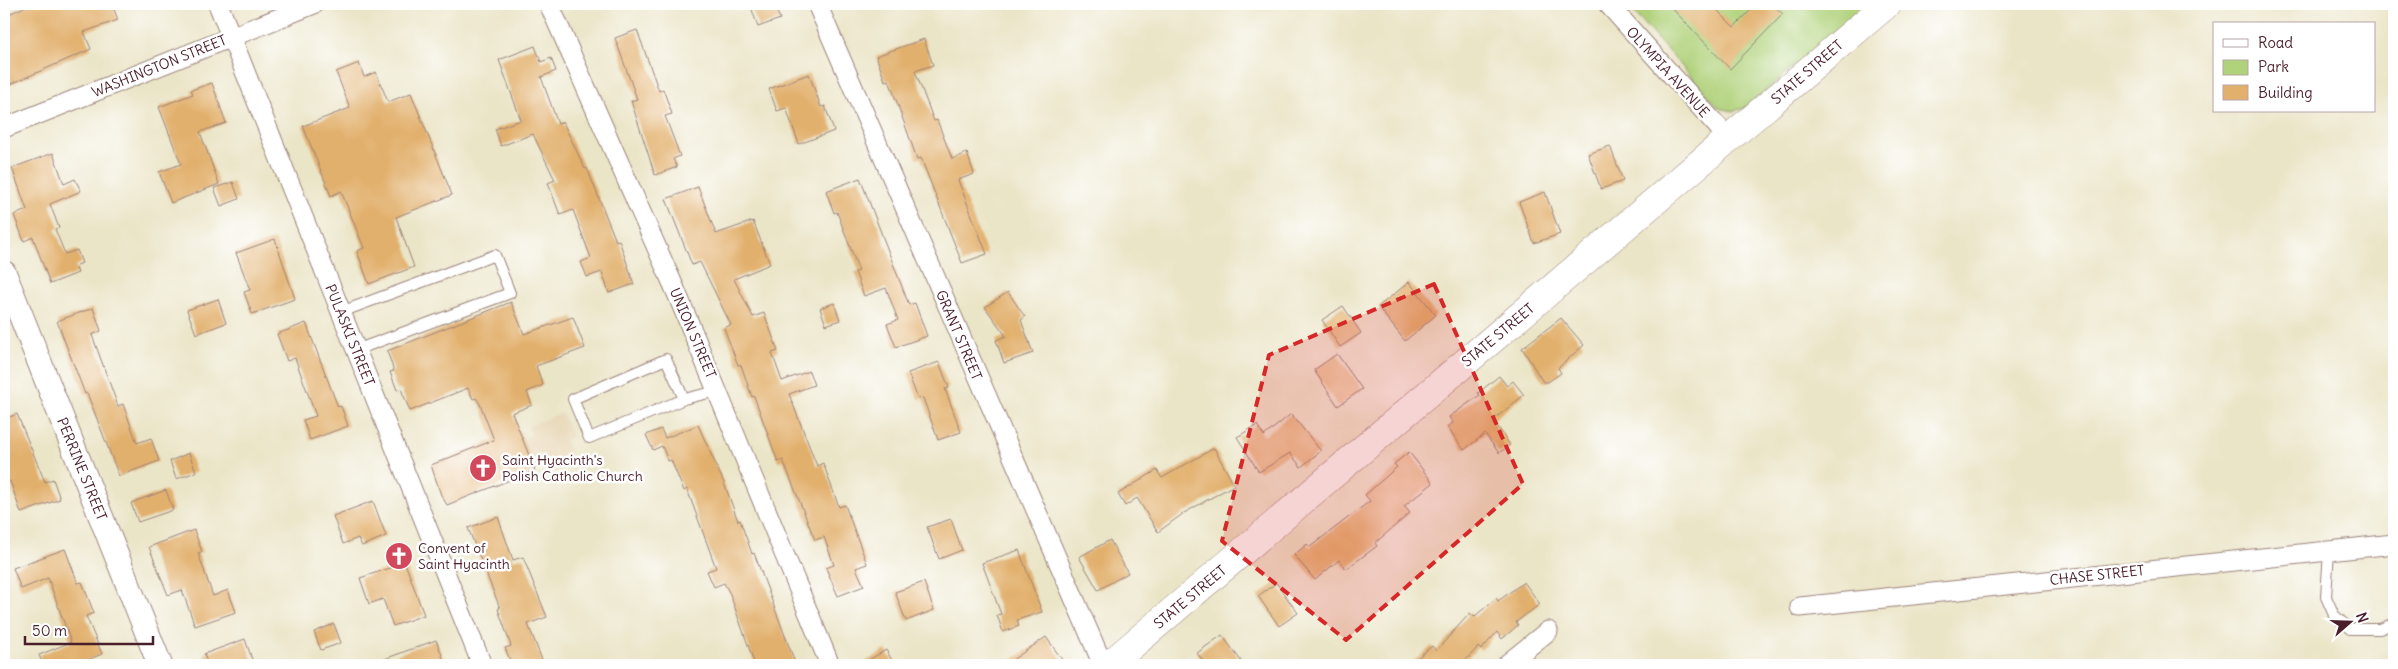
<svg xmlns="http://www.w3.org/2000/svg" width="2398" height="669" font-family="Delius,sans-serif">
<style>
.built{fill:#e9d9ba}
.green{fill:#b0d27a;stroke:#7d7852}
.building{fill:#e2b06d}
.lines{fill:none;stroke-linecap:round;stroke-linejoin:round}
.service-casing{stroke:#9a827a;stroke-width:12}
.minor-casing{stroke:#9a827a;stroke-width:21}
.tertiary-casing{stroke:#9a827a;stroke-width:26}
.secondary-casing{stroke:#9a827a;stroke-width:29}
.service{stroke:#fff;stroke-width:10}
.minor{stroke:#fff;stroke-width:19}
.tertiary{stroke:#fff;stroke-width:24}
.secondary{stroke:#fff;stroke-width:28}
.marked{fill:#d62828;fill-opacity:0.2;stroke:#d62828;stroke-width:4;stroke-dasharray:10 6;stroke-linejoin:round}
.labels{text-anchor:middle;dominant-baseline:central;stroke-width:5;stroke-linejoin:round;paint-order:stroke}
.street-label{font-size:14px;fill:#4a1f2b;stroke:#fff}
.poi-label{font-size:14px;fill:#4a1f2b;stroke:#fff;text-anchor:start}
</style>
<rect width="100%" height="100%" fill="#fff"/>
<filter id="ink" filterUnits="userSpaceOnUse"><feTurbulence type="fractalNoise" baseFrequency=".02" numOctaves="2"/><feDisplacementMap in="SourceGraphic" scale="10" xChannelSelector="R" yChannelSelector="G"/><feConvolveMatrix kernelMatrix="1 2 1 2 8 2 1 2 1" color-interpolation-filters="sRGB"/></filter>
<filter id="wash" filterUnits="userSpaceOnUse"><feTurbulence type="fractalNoise" baseFrequency=".0096" numOctaves="4" result="noise"/><feDisplacementMap in="SourceGraphic" scale="20" xChannelSelector="R" yChannelSelector="G"/><feGaussianBlur stdDeviation="1.12" result="paint"/><feColorMatrix in="noise" values="0 0 0 0 0 0 0 0 0 0 0 0 0 0 0 0 0 1.4 0 .05"/><feComposite in="paint" operator="in"/></filter>
<g filter="url(#wash)">
<rect width="100%" height="100%" fill="#ebe5c8"/>
<path class="built" d="M 562,413 L 572,437 L 565,439 L 572,457 L 545,468 L 542,462 L 534,466 L 523,439 L 531,435 L 528,426 Z"/>
<path class="green" d="M 1626,4 L 1867,4 L 1745,108 L 1733,111 L 1719,108 Z"/>
<g id="blocks">
<g class="building">
<path d="M 31,4 L 112,4 L 118,20 L 84,32 L 91,49 L 4,87 L 4,16 Z"/>
<path d="M 750,4 L 774,4 L 780,19 L 758,27 Z"/>
<path d="M 1668,4 L 1711,4 L 1734,27 L 1757,4 L 1772,4 L 1783,14 L 1730,69 Z"/>
<path d="M 637,30 L 659,91 L 663,89 L 672,114 L 665,116 L 680,156 L 673,159 L 677,167 L 655,175 L 631,101 L 637,99 L 615,38 Z"/>
<path d="M 924,39 L 933,65 L 915,71 L 934,121 L 937,120 L 952,159 L 967,153 L 974,174 L 958,180 L 987,254 L 962,263 L 921,158 L 917,159 L 889,80 L 885,81 L 876,56 Z"/>
<path d="M 535,46 L 541,62 L 551,58 L 556,71 L 541,77 L 558,124 L 563,122 L 585,169 L 587,168 L 616,241 L 619,240 L 634,284 L 609,293 L 602,272 L 587,277 L 581,262 L 591,258 L 573,210 L 560,215 L 548,183 L 555,180 L 533,134 L 501,146 L 495,129 L 521,120 L 499,60 Z"/>
<path d="M 359,63 L 364,77 L 376,72 L 388,102 L 411,93 L 452,195 L 396,217 L 414,267 L 369,284 L 357,251 L 364,248 L 341,191 L 331,196 L 303,126 L 350,108 L 336,72 Z"/>
<path d="M 809,74 L 821,107 L 825,106 L 834,131 L 799,144 L 786,108 L 777,111 L 769,89 Z"/>
<path d="M 212,83 L 226,123 L 200,132 L 219,184 L 171,203 L 159,172 L 181,164 L 159,107 L 193,94 L 191,90 Z"/>
<path d="M 1610,146 L 1623,181 L 1601,189 L 1588,154 Z"/>
<path d="M 53,153 L 64,184 L 75,179 L 81,191 L 50,204 L 59,228 L 55,229 L 65,254 L 77,250 L 82,263 L 75,266 L 78,273 L 50,284 L 33,237 L 24,241 L 14,215 L 27,210 L 12,168 Z"/>
<path d="M 860,178 L 909,305 L 915,303 L 927,336 L 896,347 L 887,324 L 898,320 L 886,288 L 864,296 L 855,272 L 859,271 L 837,212 L 834,213 L 826,191 Z"/>
<path d="M 233,182 L 239,199 L 221,206 L 214,188 Z"/>
<path d="M 698,187 L 716,234 L 753,221 L 770,264 L 734,279 L 753,317 L 764,313 L 778,351 L 772,353 L 782,381 L 809,371 L 814,385 L 789,394 L 817,466 L 823,463 L 839,507 L 845,505 L 867,564 L 856,568 L 864,586 L 838,596 L 826,568 L 834,565 L 824,537 L 815,540 L 783,460 L 778,462 L 754,396 L 752,397 L 741,365 L 738,365 L 724,328 L 731,325 L 700,262 L 692,265 L 666,199 Z"/>
<path d="M 1545,192 L 1560,234 L 1534,243 L 1519,202 Z"/>
<path d="M 275,239 L 295,299 L 252,314 L 244,292 L 250,290 L 236,253 Z"/>
<path d="M 1409,282 L 1436,315 L 1405,341 L 1378,307 Z"/>
<path d="M 1008,292 L 1025,317 L 1021,320 L 1033,353 L 1004,363 L 996,340 L 1006,336 L 985,307 Z"/>
<path d="M 218,299 L 226,323 L 196,334 L 187,310 Z"/>
<path d="M 511,302 L 524,334 L 573,317 L 585,348 L 536,366 L 543,385 L 527,392 L 532,405 L 512,413 L 535,470 L 447,505 L 441,495 L 431,465 L 494,440 L 480,404 L 476,398 L 473,399 L 468,388 L 410,411 L 401,389 L 397,390 L 390,372 L 394,371 L 387,351 Z"/>
<path d="M 834,303 L 840,320 L 826,325 L 820,308 Z"/>
<path d="M 1343,306 L 1361,333 L 1340,347 L 1322,320 Z"/>
<path d="M 93,308 L 101,331 L 92,335 L 118,406 L 123,404 L 137,443 L 151,438 L 159,461 L 119,476 L 87,393 L 85,394 L 57,321 Z"/>
<path d="M 1561,318 L 1584,345 L 1558,368 L 1561,373 L 1548,382 L 1543,382 L 1522,348 Z"/>
<path d="M 306,323 L 338,407 L 341,406 L 348,426 L 310,440 L 303,420 L 316,416 L 295,358 L 287,361 L 277,334 Z"/>
<path d="M 1337,354 L 1362,389 L 1338,406 L 1314,370 Z"/>
<path d="M 939,362 L 949,388 L 945,389 L 961,432 L 938,440 L 923,398 L 918,399 L 908,373 Z"/>
<path d="M 1499,376 L 1507,386 L 1513,381 L 1524,395 L 1493,420 L 1510,445 L 1499,453 L 1485,434 L 1464,450 L 1447,427 L 1453,423 L 1449,417 L 1480,395 L 1478,393 Z"/>
<path d="M 17,414 L 45,482 L 53,479 L 60,499 L 21,513 L 10,481 L 4,483 L 4,419 Z"/>
<path d="M 1291,414 L 1321,451 L 1301,467 L 1290,453 L 1259,472 L 1237,437 L 1257,425 L 1264,436 Z"/>
<path d="M 698,425 L 724,483 L 738,521 L 740,520 L 752,554 L 754,553 L 796,665 L 755,665 L 730,594 L 724,583 L 714,587 L 707,571 L 716,568 L 687,489 L 684,491 L 671,460 L 668,461 L 662,446 L 653,450 L 646,435 L 661,429 L 665,438 Z"/>
<path d="M 1214,448 L 1234,485 L 1184,513 L 1158,532 L 1137,498 L 1125,506 L 1118,494 L 1157,470 L 1162,478 Z"/>
<path d="M 1409,452 L 1433,483 L 1404,506 L 1410,513 L 1375,543 L 1377,546 L 1346,569 L 1339,560 L 1315,580 L 1294,555 L 1307,544 L 1310,547 L 1370,501 L 1365,495 L 1397,467 L 1394,464 Z"/>
<path d="M 189,453 L 196,472 L 176,479 L 170,461 Z"/>
<path d="M 166,490 L 173,510 L 138,522 L 131,503 Z"/>
<path d="M 373,501 L 386,536 L 362,546 L 358,538 L 343,544 L 333,516 Z"/>
<path d="M 498,517 L 513,560 L 523,557 L 547,617 L 528,624 L 544,665 L 512,665 L 505,648 L 511,646 L 498,609 L 500,608 L 468,528 Z"/>
<path d="M 951,519 L 962,550 L 939,559 L 927,527 Z"/>
<path d="M 194,530 L 202,552 L 198,553 L 213,596 L 228,590 L 236,612 L 195,626 L 182,590 L 168,595 L 149,547 Z"/>
<path d="M 1110,540 L 1128,573 L 1098,590 L 1079,557 Z"/>
<path d="M 65,549 L 78,583 L 82,582 L 94,613 L 86,616 L 102,654 L 75,665 L 63,665 L 62,661 L 51,665 L 43,665 L 39,655 L 71,642 L 48,578 L 21,589 L 13,568 Z"/>
<path d="M 1019,550 L 1042,612 L 1017,620 L 1019,626 L 1003,632 L 997,615 L 1001,614 L 982,563 Z"/>
<path d="M 405,563 L 424,615 L 393,626 L 383,599 L 369,604 L 360,578 Z"/>
<path d="M 924,582 L 934,610 L 906,621 L 895,592 Z"/>
<path d="M 1524,582 L 1540,604 L 1516,622 L 1518,625 L 1502,639 L 1497,632 L 1481,650 L 1478,647 L 1461,665 L 1409,665 L 1432,646 L 1436,651 L 1470,613 L 1474,617 L 1496,598 L 1498,601 Z"/>
<path d="M 1276,583 L 1298,613 L 1279,626 L 1258,596 Z"/>
<path d="M 334,624 L 341,643 L 321,650 L 314,632 Z"/>
<path d="M 1222,635 L 1244,665 L 1206,665 L 1197,653 Z"/>
<path d="M 1046,637 L 1066,665 L 1005,665 Z"/>
<path d="M 245,639 L 253,662 L 244,665 L 208,665 L 204,654 Z"/>
<path d="M 436,640 L 446,665 L 371,665 L 371,664 Z"/>
<path d="M 886,650 L 895,665 L 860,665 Z"/>
</g>
</g>
</g>
<g filter="url(#ink)">
<use href="#blocks" fill-opacity="0" stroke="#9a827a" stroke-width="1"/>
<g class="lines">
<g class="service-casing">
<g id="service">
<path d="M 341,312 L 495,255 L 510,293 L 356,350"/>
<path d="M 684,399 L 666,359 L 573,399 L 589,438 L 684,399 L 717,391"/>
<path d="M 2329,551 L 2326,597 L 2334,615 L 2350,629 L 2380,629 L 2394,623"/>
</g>
</g>
<g class="minor-casing">
<g id="minor">
<path d="M 218,4 L 482,665"/>
<path d="M 549,4 L 675,289 L 830,665"/>
<path d="M 817,4 L 1103,665"/>
<path d="M 1608,4 L 1729,139"/>
<path d="M 4,128 L 314,4"/>
<path d="M 1800,607 L 2394,544"/>
<path d="M 1506,665 L 1548,631"/>
</g>
</g>
<g class="tertiary-casing">
<path id="tertiary" d="M 4,273 L 160,665"/>
</g>
<g class="secondary-casing">
<path id="secondary" d="M 1109,665 L 1887,4"/>
</g>
<use href="#service" class="service"/>
<use href="#minor" class="minor"/>
<use href="#tertiary" class="tertiary"/>
<use href="#secondary" class="secondary"/>
</g>
</g>
<path class="marked" d="M 1434,284 L 1523,484 L 1346,640 L 1222,541 L 1269,355 Z"/>
<defs>
<g id="church-disc" transform="scale(1.4375)"><circle r="9.5" fill="#d1495b" stroke="#fff"/><path d="M-1.2-6h2.4v3.5h3.3v2.4h-3.3V6h-2.4V-.1h-3.3v-2.4h3.3Z" fill="#fff"/></g>
</defs>
<g fill-rule="evenodd">
<use href="#church-disc" x="483" y="468"/>
<use href="#church-disc" x="399" y="556"/>
</g>
<g class="labels">
<g class="street-label">
<text transform="translate(159 66) rotate(-22)">WASHINGTON STREET</text>
<text transform="translate(1668 72) rotate(48)">OLYMPIA AVENUE</text>
<text transform="translate(1807 72) rotate(-41)">STATE STREET</text>
<text transform="translate(693 333) rotate(67)">UNION STREET</text>
<text transform="translate(350 335) rotate(68)">PULASKI STREET</text>
<text transform="translate(959 335) rotate(67)">GRANT STREET</text>
<text transform="translate(1498 335) rotate(-40)">STATE STREET</text>
<text transform="translate(82 469) rotate(68)">PERRINE STREET</text>
<text transform="translate(2097 575) rotate(-6)">CHASE STREET</text>
<text transform="translate(1190 597) rotate(-40)">STATE STREET</text>
</g>
<g class="poi-label">
<text x="502" y="460">Saint Hyacinth's<tspan x="502" dy="16">Polish Catholic Church</tspan></text>
<text x="418" y="548">Convent of<tspan x="418" dy="16">Saint Hyacinth</tspan></text>
</g>
</g>
<rect width="2398" height="669" fill="none" stroke="#fff" stroke-width="20"/>
<rect x="2213" y="22" width="162" height="90" fill="#ffffff" stroke="#b7a5aa"/>
<rect x="2223" y="39" width="25" height="8" fill="#ffffff" stroke="#b7a5aa"/>
<text x="2258" y="48" font-size="15" fill="#4a1f2b">Road</text>
<rect x="2223" y="60" width="25" height="15" fill="#b0d27a" stroke="#b7a5aa"/>
<text x="2258" y="72" font-size="15" fill="#4a1f2b">Park</text>
<rect x="2223" y="85" width="25" height="15" fill="#e2b06d" stroke="#b7a5aa"/>
<text x="2258" y="98" font-size="15" fill="#4a1f2b">Building</text>
<g transform="translate(2350 622) rotate(70)" stroke="#ffffff" stroke-width="4" paint-order="stroke">
<path d="M0-4L9 19L0 12L-9 19Z" fill="#4a1f2b"/>
<text y="-8" font-size="14" font-weight="bold" text-anchor="middle" fill="#4a1f2b">N</text>
</g>
<path d="M25 636v8h128v-8" fill="none" stroke="#4a1f2b" stroke-width="2.5"/>
<text x="32" y="636" font-size="15" fill="#4a1f2b" stroke="#ffffff" stroke-width="4" paint-order="stroke">50 m</text>
</svg>
